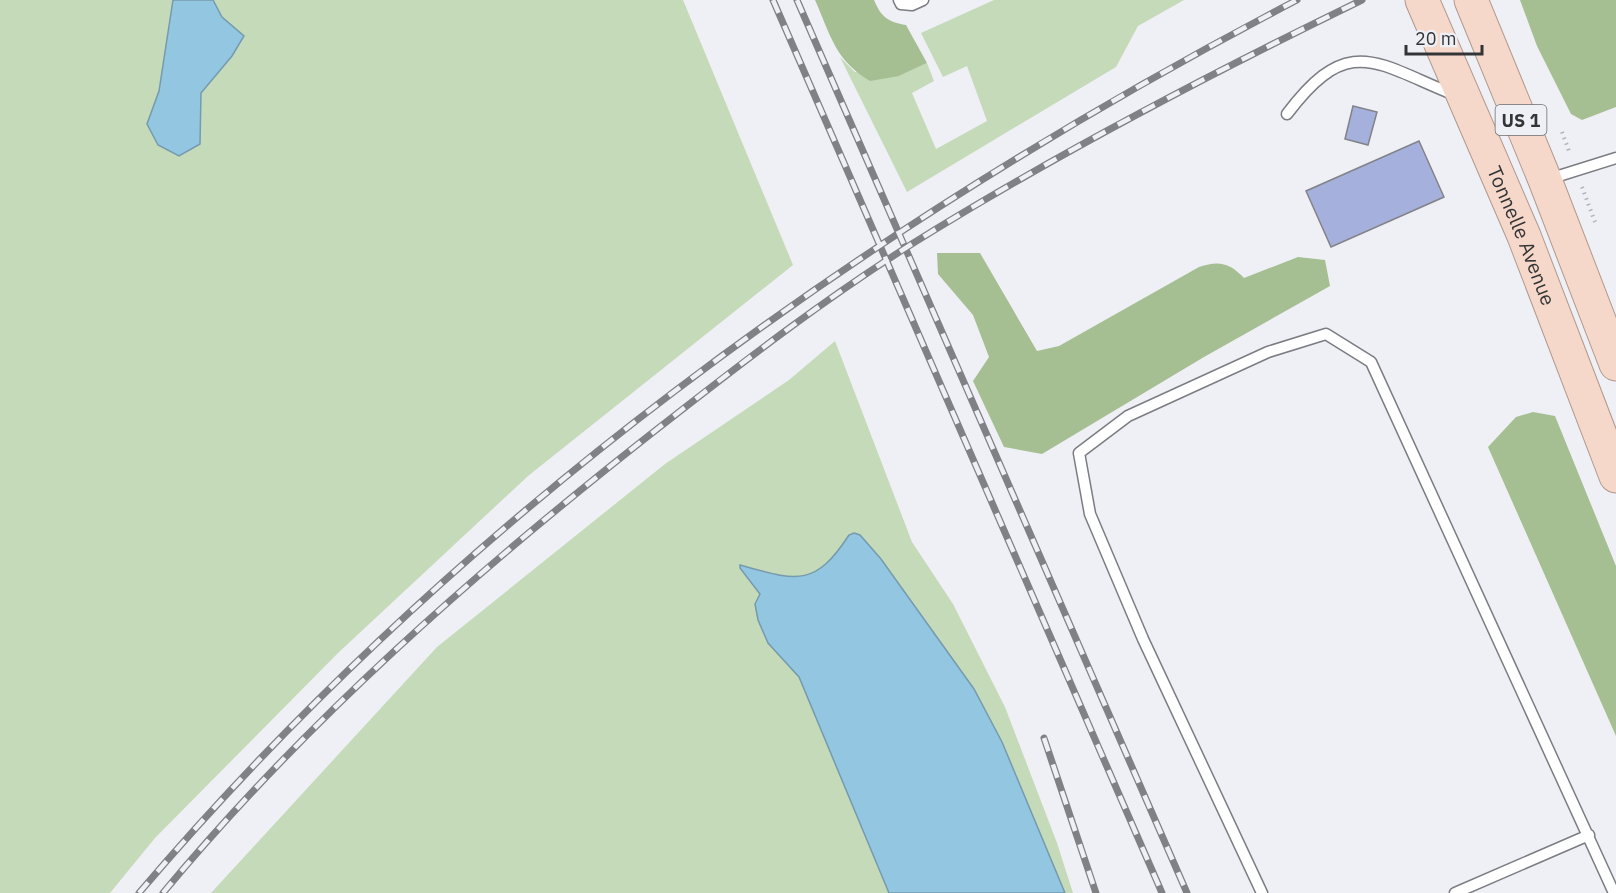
<svg xmlns="http://www.w3.org/2000/svg" width="1616" height="893" font-family="'IBM Plex Sans',sans-serif">
<style>
.green{fill:#c5dab8}
.forest{fill:#a5bf93}
.water{fill:#92c6e1;stroke:#769aae;stroke-width:1.5}
.building{fill:#a5b0dd;stroke:#828388;stroke-width:1.5}
.lines{fill:none;stroke-linecap:round;stroke-linejoin:round}
.service-casing{stroke:#7b7d82;stroke-width:13}
.trunk-casing{stroke:#b0988e;stroke-width:35}
.path{stroke:#b1b3b7;stroke-width:4;stroke-dasharray:1.5 4.5;stroke-linecap:butt}
.service{stroke:#fff;stroke-width:10}
.trunk{stroke:#f6d8ca;stroke-width:33}
.rail-casing{stroke:#7f8184;stroke-width:7}
.rail{stroke:#eef0f5;stroke-width:4.5;stroke-dasharray:14;stroke-linecap:butt}
.labels{text-anchor:middle;dominant-baseline:central;stroke-width:5;stroke-linejoin:round;paint-order:stroke}
.shield{fill:#eef0f5;stroke:#6b6c6f;stroke-width:1.5}
.shield-label{font-size:18px;font-weight:bold;fill:#333436}
.street-label{font-size:20px;fill:#333436;stroke:#eef0f5}
</style>
<rect width="100%" height="100%" fill="#eef0f5"/>
<g class="green">
<path d="M 0,0 L 173,0 L 159,91 L 147,124 L 200,114 L 201,93 L 232,56 L 222,17 L 213,0 L 683,0 L 793,265 L 528,476 L 338,653 L 155,838 L 110,893 L 0,893 Z"/>
<path d="M 994,0 L 1184,0 L 1138,26 L 1116,67 L 907,192 L 840,57 L 855,72 L 899,76 L 927,63 L 934,81 L 912,93 L 936,149 L 987,121 L 967,66 L 943,77 L 921,33 Z"/>
<path d="M 835,341 L 912,542 L 953,604 L 1005,707 L 1057,843 L 1073,893 L 211,893 L 437,647 L 665,464 L 789,380 Z"/>
</g>
<g class="forest">
<path d="M 815,0 L 874,0 C 881,17 888,22 906,25 L 927,63 L 899,76 L 870,81 C 835,60 831,36 815,0 Z"/>
<path d="M 1520,0 L 1616,0 L 1616,107 L 1582,120 L 1571,114 L 1537,46 Z"/>
<path d="M 937,253 L 980,253 L 1037,351 L 1059,346 L 1199,267 C 1219,260 1230,263 1244,278 L 1298,257 L 1325,260 L 1330,286 L 1204,357 L 1042,454 L 1004,447 L 973,381 L 989,357 L 973,315 L 938,274 Z"/>
<path d="M 1533,412 L 1555,416 L 1616,566 L 1616,736 L 1488,447 L 1516,417 Z"/>
</g>
<g class="water">
<path d="M 173,0 L 213,0 L 222,17 L 244,36 L 232,56 L 201,93 L 200,144 L 179,156 L 158,145 L 147,124 L 159,91 Z"/>
<path d="M 854,533 L 860,535 L 881,559 L 974,689 L 1002,742 L 1065,893 L 889,893 L 799,677 L 768,643 L 758,620 L 755,604 L 760,594 L 740,568 L 740,565 C 795,580 814,589 849,535 Z"/>
</g>
<g class="building">
<path d="M 1353,106 L 1377,112 L 1368,145 L 1345,139 Z"/>
<path d="M 1419,141 L 1444,197 L 1331,247 L 1306,191 Z"/>
</g>
<g class="lines">
<g class="service-casing">
<g id="service">
<path d="M 899,0 L 901,4 L 912,5 L 923,0"/>
<path d="M 1287,114 C 1349,32 1375,63 1455,95"/>
<path d="M 1549,179 L 1616,158"/>
<path d="M 1262,893 L 1143,639 L 1090,514 L 1079,453 L 1128,416 L 1268,352 L 1326,334 L 1371,362 L 1614,893"/>
<path d="M 1455,893 L 1589,835"/>
</g>
</g>
<g class="trunk-casing">
<g id="trunk">
<path id="s1" d="M 1422,0 L 1524,236 L 1616,476"/>
<path d="M 1471,0 L 1545,180 L 1616,364"/>
</g>
</g>
<g class="path">
<path d="M 1562,132 L 1570,154"/>
<path d="M 1582,187 L 1595,222"/>
</g>
<use href="#service" class="service"/>
<use href="#trunk" class="trunk"/>
<g class="rail-casing">
<g id="rail">
<path d="M 773,0 L 1162,893"/>
<path d="M 797,0 L 1187,893"/>
<path d="M 1044,738 L 1096,893"/>
<path d="M 139,893 C 457,519 864,226 1297,0"/>
<path d="M 163,893 C 305,722 473,574 647,437 C 740,364 834,291 936,229 C 1074,145 1216,71 1362,0"/>
</g>
</g>
<use href="#rail" class="rail"/>
</g>
<g class="labels">
<rect class="shield" x="1495.5" y="105" width="51" height="30" rx="4.5"/>
<g class="shield-label">
<text x="1521" y="120">US 1</text>
</g>
<g class="street-label">
<text stroke="none"><textPath href="#s1" startOffset="256">Tonnelle Avenue</textPath></text>
</g>
</g>
<path d="M1406 45v9h76v-9" fill="none" stroke="#333436" stroke-width="3"/>
<text x="1415" y="45" font-size="18" fill="#333436" stroke="#eef0f5" stroke-width="4.5" paint-order="stroke">20 m</text>
</svg>
